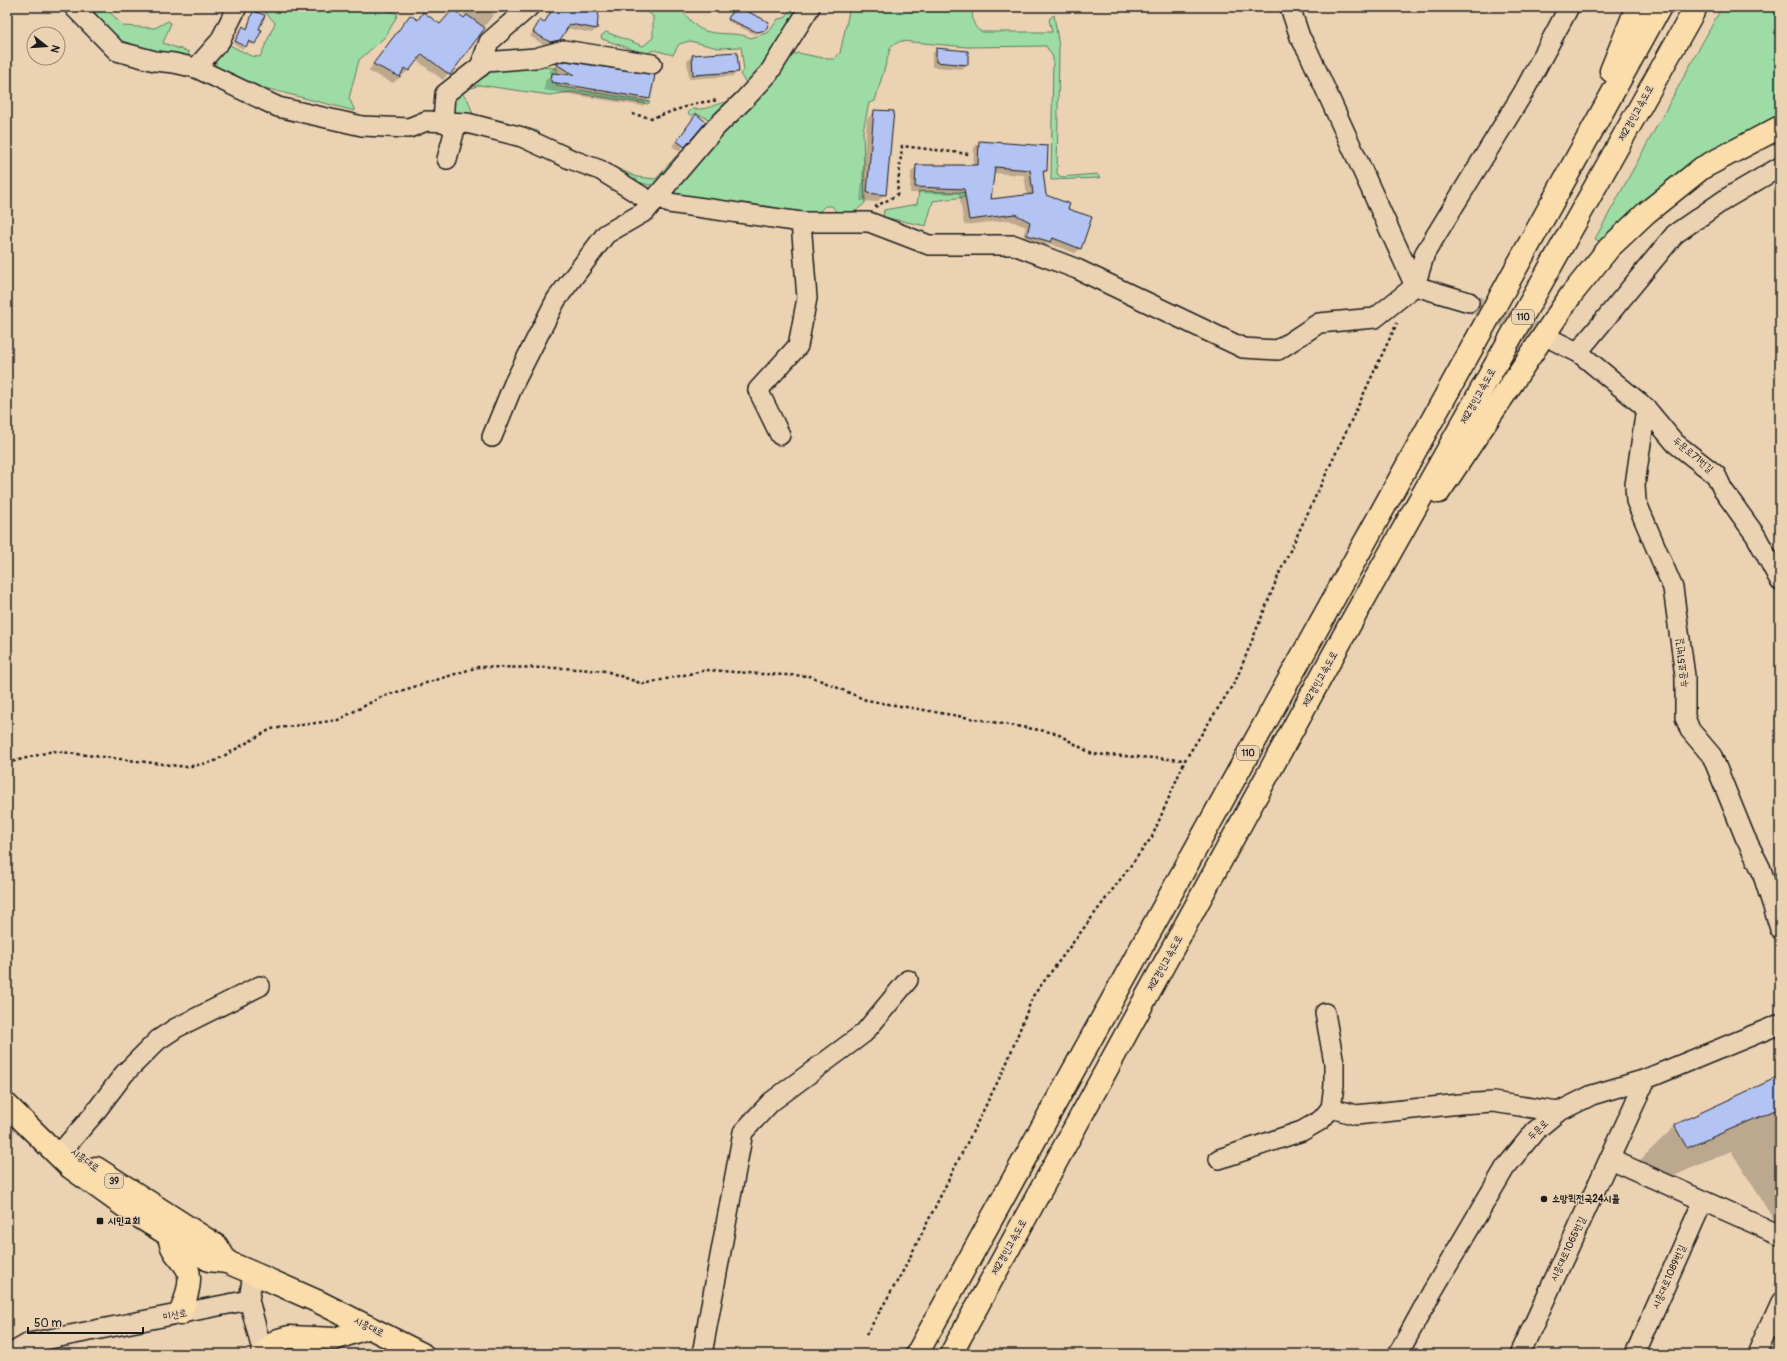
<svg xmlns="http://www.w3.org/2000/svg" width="1787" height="1361" font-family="Pangolin,'Poor Story',sans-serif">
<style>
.green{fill:#9ddca5;stroke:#5c7c60}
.shadow{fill:#0003;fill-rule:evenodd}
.building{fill:#b3c3f3;stroke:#1c1c1c;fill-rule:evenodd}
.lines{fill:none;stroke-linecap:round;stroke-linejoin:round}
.minor-tunnel{stroke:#c2ae95;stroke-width:19;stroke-dasharray:19 10;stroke-linecap:butt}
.minor-casing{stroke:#1c1c1c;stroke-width:22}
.major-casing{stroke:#1c1c1c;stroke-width:25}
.highway-casing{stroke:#1c1c1c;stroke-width:25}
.path{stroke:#1c1c1c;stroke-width:2.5;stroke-dasharray:3 3;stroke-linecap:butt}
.minor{stroke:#ebd2b3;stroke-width:19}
.major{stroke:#fbddab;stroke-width:22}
.highway{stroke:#fbddab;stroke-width:22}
.poi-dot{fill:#1c1c1c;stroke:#ebd2b3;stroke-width:1.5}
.labels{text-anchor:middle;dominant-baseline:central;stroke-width:3;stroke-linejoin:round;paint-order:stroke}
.shield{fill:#ebd2b3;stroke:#5a5349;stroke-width:1}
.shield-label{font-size:9px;font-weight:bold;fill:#1c1c1c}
.street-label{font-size:10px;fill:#1c1c1c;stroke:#ebd2b3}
.poi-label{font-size:10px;font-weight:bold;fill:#1c1c1c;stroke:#ebd2b3;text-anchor:start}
</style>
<rect width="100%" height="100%" fill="#ebd2b3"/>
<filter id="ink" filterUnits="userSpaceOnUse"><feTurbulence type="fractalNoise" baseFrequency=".025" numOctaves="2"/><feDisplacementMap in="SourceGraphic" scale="8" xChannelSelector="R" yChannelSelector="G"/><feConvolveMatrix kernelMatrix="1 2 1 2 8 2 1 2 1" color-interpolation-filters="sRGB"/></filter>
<g filter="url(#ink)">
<g class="green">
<path d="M 85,7 L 105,7 L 123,26 L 155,28 L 168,21 L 171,23 L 163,43 L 189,52 L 188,57 L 156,57 L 122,44 Z"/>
<path d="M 244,7 L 380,7 L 398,14 L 386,36 L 359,60 L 349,98 L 355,111 L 257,86 L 216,67 L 216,57 L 228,44 L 251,56 L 260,57 L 275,23 C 263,9 261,7 243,11 Z"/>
<path d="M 641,7 L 678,7 C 685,13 689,20 696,26 C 711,38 734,30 751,38 L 769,32 L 778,19 L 785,18 L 792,7 L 803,7 L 755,83 L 746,83 L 740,74 L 744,70 L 741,47 L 718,48 L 690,41 L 679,44 L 673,55 L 654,50 L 646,54 L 602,39 L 601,36 L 606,32 L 643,46 L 653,38 L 653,16 Z"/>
<path d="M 850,7 L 972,7 C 973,17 971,27 982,32 L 1052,32 L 1049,19 L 1054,15 L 1059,47 L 1057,174 L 1061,177 L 1097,174 L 1100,178 L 1051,180 L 1053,57 L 1046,46 L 967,47 L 901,41 L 891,46 L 875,101 L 869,103 L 863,131 L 865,203 L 851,215 L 838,214 L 832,206 L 825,206 L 820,211 L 809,213 L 757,205 L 674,198 L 673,187 L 789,56 L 798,53 L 828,59 L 834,59 L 840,53 Z"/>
<path d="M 1722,7 L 1780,7 L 1780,115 L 1766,121 L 1699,160 L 1601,242 L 1595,239 Z"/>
<path d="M 489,65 L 557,68 L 557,86 L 650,102 L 648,104 L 570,92 L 550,95 L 479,85 L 467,90 L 464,84 Z"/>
<path d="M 458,89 L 468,100 L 473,114 C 495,119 516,126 538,131 L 541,135 L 637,177 L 656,179 L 676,156 L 682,153 L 656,185 L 649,185 L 622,178 L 452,116 L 451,100 Z"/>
<path d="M 725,102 L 731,104 L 711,120 L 695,113 L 691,116 L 688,113 L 692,109 C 708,110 710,106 725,102 Z"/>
<path d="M 919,191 L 980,193 L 972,196 L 933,201 L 926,226 L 883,217 L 884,210 L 917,204 Z"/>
</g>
<g class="shadow">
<path d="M 465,7 L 483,7 L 483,9 L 494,14 L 443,80 L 416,60 L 408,71 L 393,83 L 368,71 L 410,16 L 416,21 L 423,13 L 440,24 L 453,10 L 464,19 Z"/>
<path d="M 554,7 L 598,7 L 596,29 L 592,33 L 566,28 L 555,44 L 545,46 L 530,36 L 540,22 L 543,23 Z"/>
<path d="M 734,7 L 736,7 L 765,29 L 762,32 L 754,34 L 727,21 Z"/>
<path d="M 254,12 L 254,43 L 252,45 L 247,43 L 243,49 L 233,43 L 241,30 L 246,29 Z"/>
<path d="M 937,49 L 967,64 L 962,69 L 932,67 L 932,54 Z"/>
<path d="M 692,56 L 738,71 L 733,76 L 689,79 L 687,61 Z"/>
<path d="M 565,62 L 650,98 L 642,106 L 544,90 L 545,81 L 552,74 L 549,72 L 556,65 Z"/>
<path d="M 875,111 L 885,194 L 877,202 L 860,201 L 867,119 Z"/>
<path d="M 696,116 L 705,122 L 679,151 L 672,146 Z"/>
<path d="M 979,142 L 1046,171 L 1042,175 L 1045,196 L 1067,210 L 1081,248 L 1075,253 L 1048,243 L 1045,247 L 1022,240 L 1026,227 L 1009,220 L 964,225 L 959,194 L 910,193 L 911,172 L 917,166 L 973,166 L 974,148 ZM 993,173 L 1024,175 L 1027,195 L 990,200 Z"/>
<path d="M 1780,1081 L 1780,1229 L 1731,1151 L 1646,1188 L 1634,1166 L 1675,1126 Z"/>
</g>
<g class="building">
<path d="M 554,7 L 599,7 L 597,29 L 570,24 L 560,40 L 550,42 L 533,32 L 540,20 L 544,23 Z"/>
<path d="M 734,7 L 738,7 L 769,22 L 766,30 L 757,32 L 728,19 Z"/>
<path d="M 453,9 L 464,18 L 467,15 L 485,28 L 450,75 L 422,54 L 409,71 L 404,68 L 400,77 L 373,64 L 410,15 L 418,20 L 423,12 L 440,24 Z"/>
<path d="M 253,11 L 265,15 L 259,29 L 262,30 L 255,44 L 249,41 L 246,47 L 235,41 L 243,26 L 247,29 Z"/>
<path d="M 936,48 L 968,51 L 968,65 L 936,62 Z"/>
<path d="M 737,52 L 739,72 L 693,75 L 692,55 Z"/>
<path d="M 565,61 L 655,75 L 650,99 L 551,82 L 552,73 L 574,75 L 556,64 Z"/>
<path d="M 874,110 L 894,111 L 886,195 L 867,193 Z"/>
<path d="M 696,114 L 706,122 L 685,147 L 677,141 Z"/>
<path d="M 979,141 L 1048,146 L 1047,171 L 1043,171 L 1046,195 L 1070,204 L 1068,209 L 1092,217 L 1081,249 L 1053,238 L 1051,242 L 1027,235 L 1030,222 L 1015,214 L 969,220 L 964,189 L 915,187 L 916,165 L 978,165 ZM 995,167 L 1030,170 L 1033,194 L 991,199 Z"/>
<path d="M 1780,1076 L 1780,1108 L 1687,1148 L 1674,1125 Z"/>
</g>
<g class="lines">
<path class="minor-tunnel" d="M 1469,302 L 1555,341"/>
<g class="minor-casing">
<g id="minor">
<path d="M 74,7 L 117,51 L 155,61 L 174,63 L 196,68 L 278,107 L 362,126 L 409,128 L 426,121 L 467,123 L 522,137 L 570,159 L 600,170 L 653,203"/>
<path d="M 810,7 L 769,73 L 744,100 L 716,127 L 659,194 L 669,203 L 801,222 L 869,222 L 929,245 L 1014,245 L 1077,269 L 1243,348 L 1278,350 L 1319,323 L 1375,318 L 1415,286 L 1425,253 L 1523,93 L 1569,7"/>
<path d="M 1290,7 L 1300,37 L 1308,51 L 1415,286 L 1469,302"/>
<path d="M 480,67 L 489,42 L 529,7"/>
<path d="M 196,68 L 220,41 L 237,7"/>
<path d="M 447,159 L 455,129 L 443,121 L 445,94 L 486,62 L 535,58 L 564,50 L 652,64"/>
<path d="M 1780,167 L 1727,198 L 1675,234 L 1578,352 L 1646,408 L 1675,443 L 1716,475 L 1723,490 L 1756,536 L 1780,581"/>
<path d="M 1555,341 L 1581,354"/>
<path d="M 1646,408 L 1635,485 L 1636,501 L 1673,588 L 1685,676 L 1685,717 L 1690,730 L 1712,756 L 1745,837 L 1761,869 L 1780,929"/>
<path d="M 780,435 L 758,390 L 798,346 L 807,298 L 801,222"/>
<path d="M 492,437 L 514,383 L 556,300 L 606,234 L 646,211 L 659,194"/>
<path d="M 1325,1013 L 1334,1063 L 1334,1085 L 1331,1108 L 1356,1115 L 1460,1104 L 1493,1102 L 1558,1112"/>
<path d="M 66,1146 L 93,1115 L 124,1074 L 158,1040 L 176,1028 L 260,986"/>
<path d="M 1219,1159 L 1302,1131 L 1321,1120 L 1331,1108"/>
<path d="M 1610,1159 L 1780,1235"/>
<path d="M 253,1273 L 249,1300 L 263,1354"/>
<path d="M 10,1354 L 29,1343 L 249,1300"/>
<path d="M 702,1354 L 743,1132 L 771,1102 L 864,1033 L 908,980"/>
<path d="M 1398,1354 L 1432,1292 L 1505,1168 L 1535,1131 L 1558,1112 L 1592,1095 L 1646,1079 L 1780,1024"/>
<path d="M 1520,1354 L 1646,1079"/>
<path d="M 1635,1354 L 1703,1201"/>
<path d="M 1757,1354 L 1780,1303"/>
</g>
</g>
<g class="major-casing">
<g id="major">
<path d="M 7,1105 L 70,1167 L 138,1216 L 209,1260 L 227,1262 L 253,1273 L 319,1302 L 422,1354"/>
<path d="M 96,1168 L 217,1246 L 227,1262"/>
<path d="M 169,1236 C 173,1256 178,1253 187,1268 C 193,1280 185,1302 180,1314"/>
<path d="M 263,1354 L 278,1340 L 289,1337 L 335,1339 L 369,1327"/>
</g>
</g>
<g class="highway-casing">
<g id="highway">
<path d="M 1611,71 L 1637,7"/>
<path d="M 1439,492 L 1571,295 L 1609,248 L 1646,213 L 1702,168 L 1780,127"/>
<path d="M 917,1354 L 1660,7"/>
<path d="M 951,1354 L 1349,626 L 1696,7"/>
</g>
</g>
<g class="path">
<path d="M 632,114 L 652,118 L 697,103 L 719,100"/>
<path d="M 875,207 L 897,195 L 902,146 L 969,154"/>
<path d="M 7,763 L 53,751 L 187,767 L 213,762 L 271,729 L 338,720 L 381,697 L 478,667 L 562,668 L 606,671 L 643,684 L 707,670 L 762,674 L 810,676 L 866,700 L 1056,733 L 1092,754 L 1185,760"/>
<path d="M 866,1335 L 902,1273 L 1006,1065 L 1033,996 L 1152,837 L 1185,760 L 1236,680 L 1279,574 L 1397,323"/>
</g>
<use href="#minor" class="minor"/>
<use href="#major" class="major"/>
<use href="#highway" class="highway"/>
</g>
</g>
<g class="poi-dot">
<circle cx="1544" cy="1199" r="4"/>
<rect x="96" y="1217" width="8" height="8" rx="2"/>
</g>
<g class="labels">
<g class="shield">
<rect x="1512" y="310" width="22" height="14" rx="3"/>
<rect x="1237" y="746" width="22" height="14" rx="3"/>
<rect x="105" y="1174" width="18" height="14" rx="3"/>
</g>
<g class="shield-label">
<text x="1523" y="317">110</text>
<text x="1248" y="753">110</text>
<text x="114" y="1181">39</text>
</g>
<g class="street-label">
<text transform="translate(1636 113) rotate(-61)">제2경인고속도로</text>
<text transform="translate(1478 396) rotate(-61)">제2경인고속도로</text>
<text transform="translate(1693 455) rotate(40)">두문로71번길</text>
<text transform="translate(1682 663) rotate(-97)">두문로51번길</text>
<text transform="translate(1320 679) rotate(-61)">제2경인고속도로</text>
<text transform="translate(1165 963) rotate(-61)">제2경인고속도로</text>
<text transform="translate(1538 1130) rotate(-44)">두문로</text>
<text transform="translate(85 1160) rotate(37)">시흥대로</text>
<text transform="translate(1009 1247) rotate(-61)">제2경인고속도로</text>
<text transform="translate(1568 1249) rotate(-65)">시흥대로1065번길</text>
<text transform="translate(1669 1277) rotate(-66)">시흥대로1089번길</text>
<text transform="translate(175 1315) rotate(-11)">미산로</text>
<text transform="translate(369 1327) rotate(27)">시흥대로</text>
</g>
<g class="poi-label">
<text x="1552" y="1199">소망퀵전국24시콜</text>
<text x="108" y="1221">시민교회</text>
</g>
</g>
<rect width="1787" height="1361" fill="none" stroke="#ebd2b3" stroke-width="24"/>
<rect x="12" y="12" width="1763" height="1337" fill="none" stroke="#1c1c1c" stroke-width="1.5" filter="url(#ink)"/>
<g transform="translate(46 46) rotate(107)"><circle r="19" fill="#ebd2b3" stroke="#988977"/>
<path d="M0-3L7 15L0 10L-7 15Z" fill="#1c1c1c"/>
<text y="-6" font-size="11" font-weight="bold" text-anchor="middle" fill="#1c1c1c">N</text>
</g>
<path d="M28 1327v6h115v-6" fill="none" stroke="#1c1c1c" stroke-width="2"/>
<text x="34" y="1327" font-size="12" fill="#1c1c1c" stroke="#ebd2b3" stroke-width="3" paint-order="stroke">50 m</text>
</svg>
